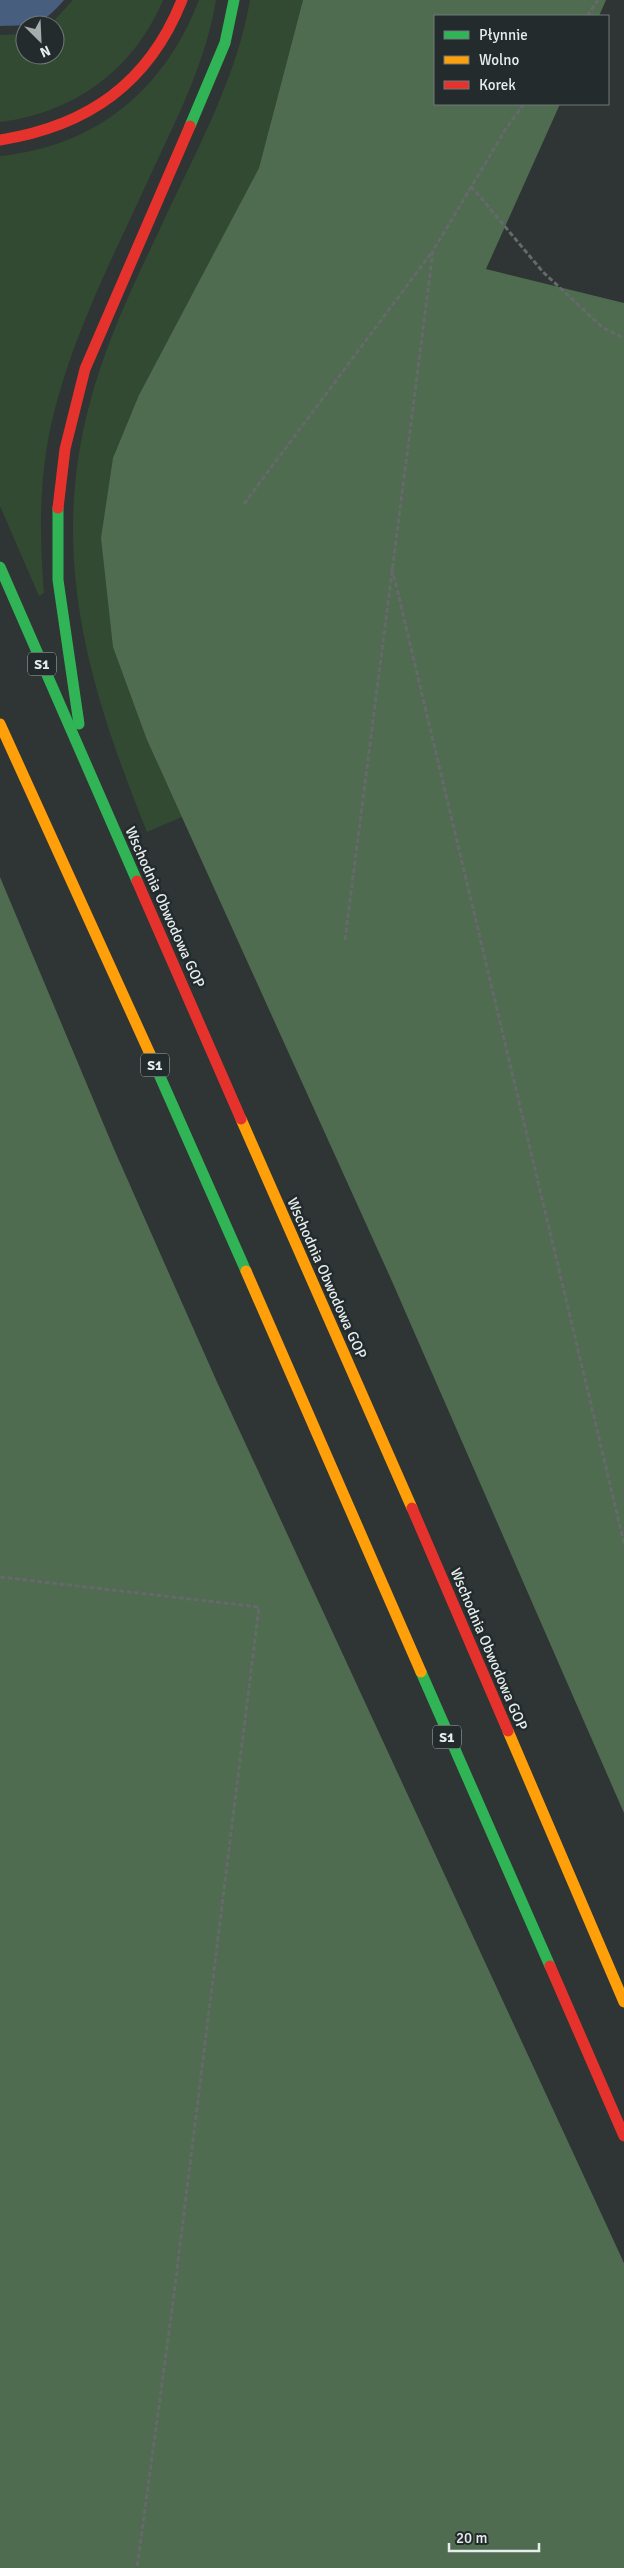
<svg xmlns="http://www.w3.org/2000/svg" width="624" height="2568" font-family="Signika,sans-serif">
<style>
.green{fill:#324932}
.forest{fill:#4f6c50}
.water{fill:#485e7f}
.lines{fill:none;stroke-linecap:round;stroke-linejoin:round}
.path{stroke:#65696a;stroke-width:3;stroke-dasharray:5 2.5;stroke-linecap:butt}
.fast{stroke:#30b455;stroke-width:11}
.slow{stroke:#ff9f0a;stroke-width:11}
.jam{stroke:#e5322d;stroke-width:11}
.labels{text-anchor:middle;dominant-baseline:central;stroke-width:5;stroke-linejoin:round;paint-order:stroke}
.shield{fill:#232b2c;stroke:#acb3b3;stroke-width:1}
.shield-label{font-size:14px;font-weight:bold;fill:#e7eded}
.street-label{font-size:15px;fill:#e7eded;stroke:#232b2c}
</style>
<rect width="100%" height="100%" fill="#2f3434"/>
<g class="green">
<path d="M 73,0 L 163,0 C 134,69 75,113 0,122 L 0,35 L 25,34 L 25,55 L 55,55 L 55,25 L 50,25 Z"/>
<path d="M 199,0 L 216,0 C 206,62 177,118 151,174 C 111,262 64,350 47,446 C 39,495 40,544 44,593 L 39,596 L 0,506 L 0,156 C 97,146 164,90 199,0 Z"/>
<path d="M 250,0 L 303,0 L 259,169 L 139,395 L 147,740 L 182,817 L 147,832 C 87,683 46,548 94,388 C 110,334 134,283 158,233 C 192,158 236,82 250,0 Z"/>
</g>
<g class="forest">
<path d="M 303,0 L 606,0 L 599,16 L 435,16 L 435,104 L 560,104 L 486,269 L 624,303 L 624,1813 L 391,1279 L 147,740 L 113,647 L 101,538 L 113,458 L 139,395 L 259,168 Z"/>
<path d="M 0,877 L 114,1149 L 217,1382 L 624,2263 L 624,2568 L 0,2568 Z"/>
</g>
<path class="water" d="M 0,0 L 64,0 C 41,27 33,25 0,26 Z"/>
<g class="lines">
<g class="path">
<path d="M 587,16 L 598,0"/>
<path d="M 471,186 L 543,272 L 603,328 L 624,338"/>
<path d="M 244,504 L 432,252"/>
<path d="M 392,568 L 624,1543"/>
<path d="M 345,940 L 433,251 L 507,127 L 524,104"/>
<path d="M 0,1577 L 259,1607 L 172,2310 L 137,2568"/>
</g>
<g class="fast">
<path d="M 190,126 L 225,43 L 234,0"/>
<path d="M 58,508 L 58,580 L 79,724"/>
<path d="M 0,567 L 137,881"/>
<path d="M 150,1054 L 246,1271"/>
<path d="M 421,1672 L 550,1966"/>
</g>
<g class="slow">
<path d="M 0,724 L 150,1054"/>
<path d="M 241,1119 L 412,1508"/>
<path d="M 246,1271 L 421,1672"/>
<path d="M 508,1731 L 624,2002"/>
</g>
<g class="jam">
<path d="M 0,140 C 88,126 149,83 182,0"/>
<path d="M 58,508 L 65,449 L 85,369 L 190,126"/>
<path d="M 137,881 L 241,1119"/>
<path d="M 412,1508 L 508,1731"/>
<path d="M 550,1966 L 624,2136"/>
</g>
</g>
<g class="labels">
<g class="shield">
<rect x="28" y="652.5" width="28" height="23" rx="4"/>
<rect x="141" y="1053.5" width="28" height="23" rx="4"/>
<rect x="433" y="1725.5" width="28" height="23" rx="4"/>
</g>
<g class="shield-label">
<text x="42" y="664">S1</text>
<text x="155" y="1065">S1</text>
<text x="447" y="1737">S1</text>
</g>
<g class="street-label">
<text transform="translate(165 907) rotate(66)">Wschodnia Obwodowa GOP</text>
<text transform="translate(327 1278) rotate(66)">Wschodnia Obwodowa GOP</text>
<text transform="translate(489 1649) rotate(67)">Wschodnia Obwodowa GOP</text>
</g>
</g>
<rect x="434" y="15" width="175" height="90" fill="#232b2c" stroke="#717979"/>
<rect x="444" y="31" width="25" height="8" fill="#30b455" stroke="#717979"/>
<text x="479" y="40" font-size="15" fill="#e7eded">Płynnie</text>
<rect x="444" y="56" width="25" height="8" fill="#ff9f0a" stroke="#717979"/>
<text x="479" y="65" font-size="15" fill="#e7eded">Wolno</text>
<rect x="444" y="81" width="25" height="8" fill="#e5322d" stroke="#717979"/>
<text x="479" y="90" font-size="15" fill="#e7eded">Korek</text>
<g transform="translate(40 40) rotate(156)"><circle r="24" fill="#232b2c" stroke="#717979"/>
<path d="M0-4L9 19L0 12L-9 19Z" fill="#a7acac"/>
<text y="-8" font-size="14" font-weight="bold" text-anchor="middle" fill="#e7eded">N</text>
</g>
<path d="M449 2543v8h90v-8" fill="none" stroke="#e7eded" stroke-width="2.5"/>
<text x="456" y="2543" font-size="15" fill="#e7eded" stroke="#232b2c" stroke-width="4" paint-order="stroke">20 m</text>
</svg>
